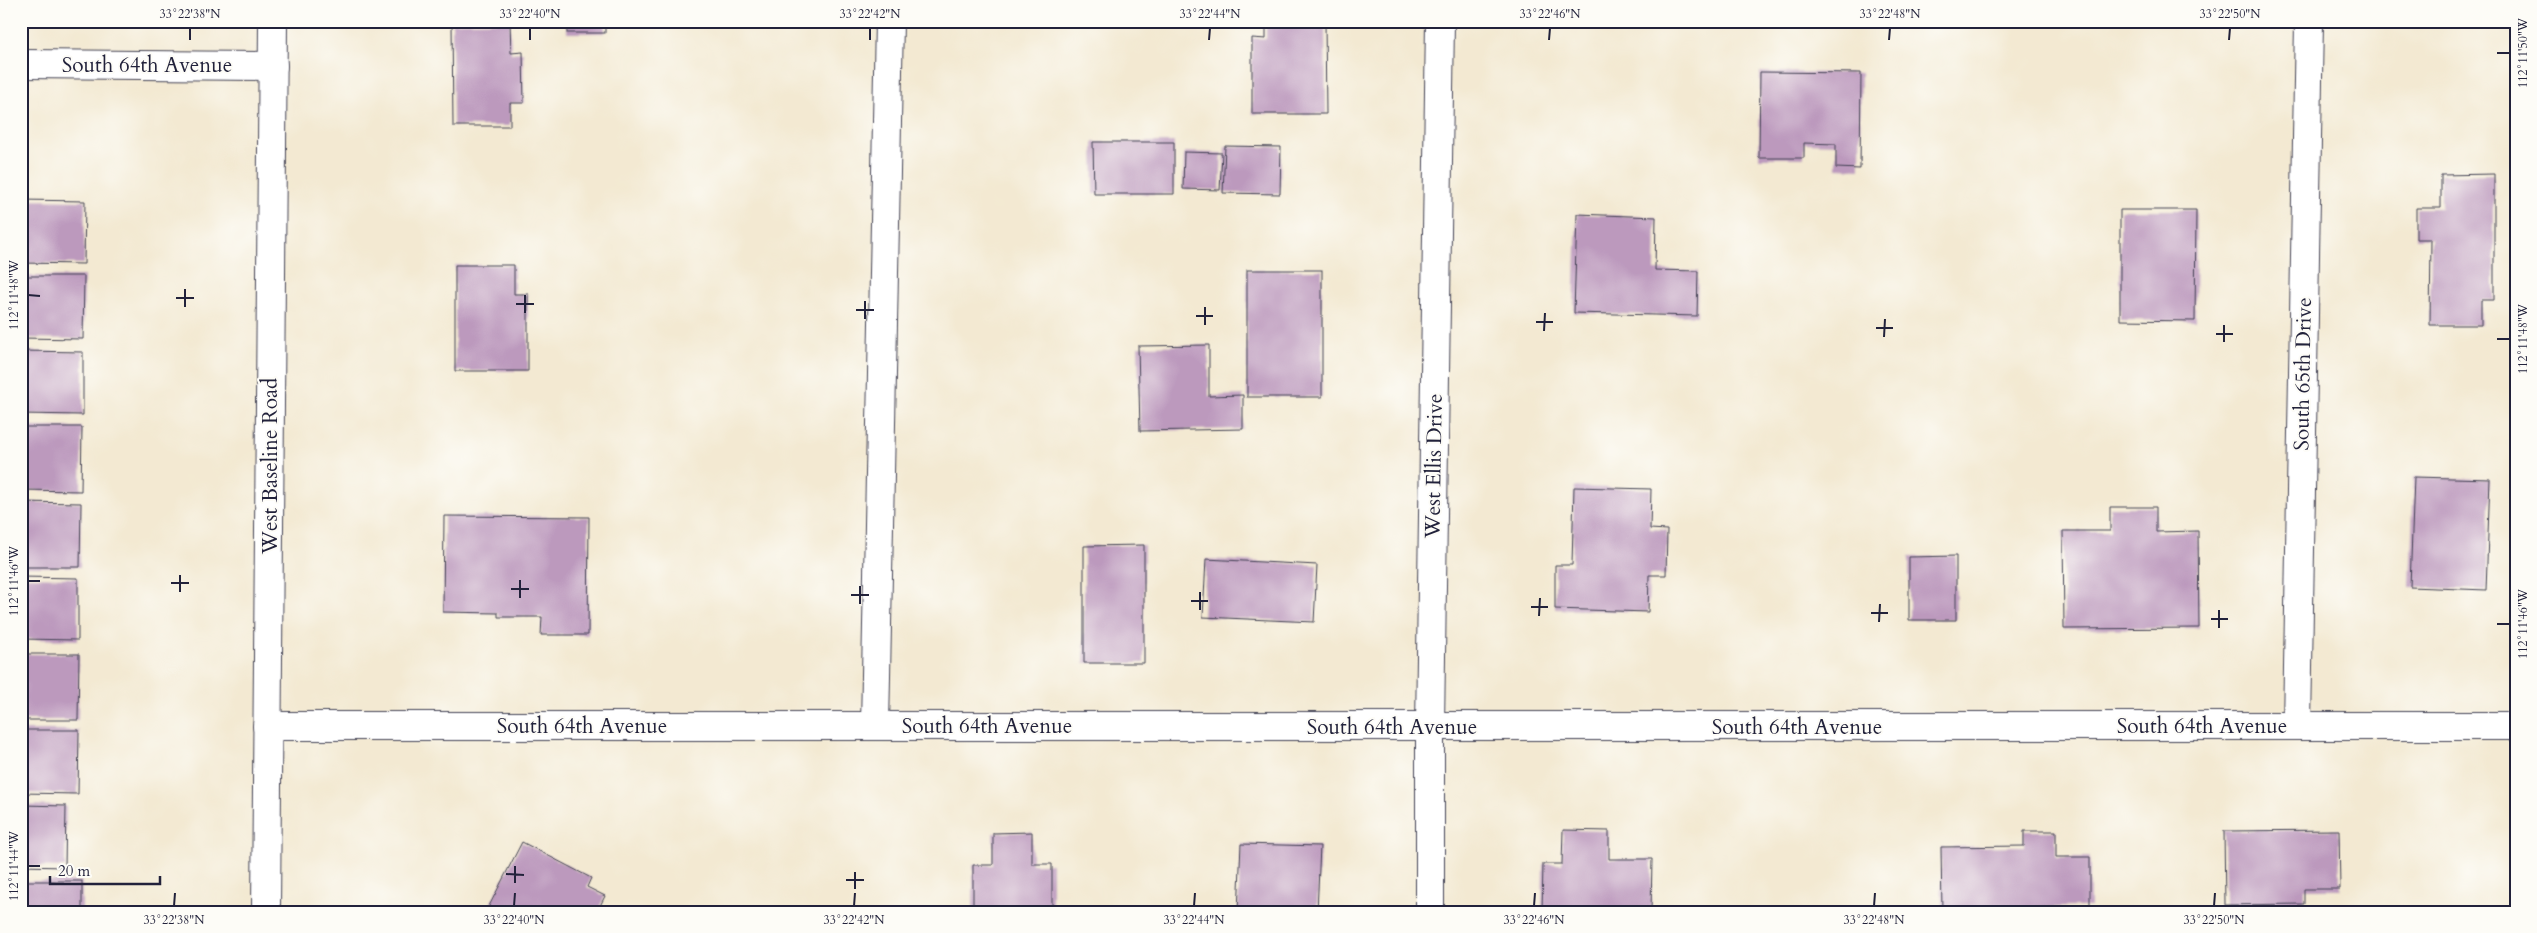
<svg xmlns="http://www.w3.org/2000/svg" width="2537" height="933" font-family="Cardo,serif">
<style>
.building{fill:#bc99bd}
.lines{fill:none;stroke-linecap:round;stroke-linejoin:round}
.minor-casing{stroke:#414052;stroke-width:30}
.major-casing{stroke:#414052;stroke-width:30}
.minor{stroke:#fff;stroke-width:28}
.major{stroke:#fff;stroke-width:28}
.ticks{fill:none;stroke:#22223b;stroke-width:2}
.labels{text-anchor:middle;dominant-baseline:central;stroke-width:4;stroke-linejoin:round;paint-order:stroke}
.street-label{font-size:21px;fill:#22223b;stroke:#fdfcf7}
.neatline{fill:none;stroke:#22223b;stroke-width:2}
.ticks-label{font-size:12px;text-anchor:middle;fill:#22223b}
</style>
<rect width="100%" height="100%" fill="#fdfcf7"/>
<filter id="ink" filterUnits="userSpaceOnUse"><feTurbulence type="fractalNoise" baseFrequency=".02" numOctaves="2"/><feDisplacementMap in="SourceGraphic" scale="10" xChannelSelector="R" yChannelSelector="G"/><feConvolveMatrix kernelMatrix="1 2 1 2 8 2 1 2 1" color-interpolation-filters="sRGB"/></filter>
<filter id="wash" filterUnits="userSpaceOnUse"><feTurbulence type="fractalNoise" baseFrequency=".0096" numOctaves="4" result="noise"/><feDisplacementMap in="SourceGraphic" scale="20" xChannelSelector="R" yChannelSelector="G"/><feGaussianBlur stdDeviation="1.12" result="paint"/><feColorMatrix in="noise" values="0 0 0 0 0 0 0 0 0 0 0 0 0 0 0 0 0 1.4 0 .05"/><feComposite in="paint" operator="in"/></filter>
<g filter="url(#wash)">
<rect width="100%" height="100%" fill="#f3e9d2"/>
<g id="blocks">
<g class="building">
<rect x="567" y="21" width="38" height="12"/>
<path d="M 1266,21 L 1325,21 L 1326,114 L 1252,114 L 1252,38 L 1266,39 Z"/>
<path d="M 510,22 L 511,53 L 523,52 L 524,103 L 510,103 L 510,126 L 453,126 L 452,23 Z"/>
<path d="M 1760,72 L 1861,73 L 1860,169 L 1836,168 L 1836,144 L 1804,143 L 1804,158 L 1759,158 Z"/>
<path d="M 1093,142 L 1174,142 L 1174,194 L 1094,194 Z"/>
<path d="M 1225,146 L 1281,147 L 1280,194 L 1223,193 Z"/>
<path d="M 1184,152 L 1222,153 L 1220,190 L 1183,189 Z"/>
<path d="M 2494,174 L 2494,300 L 2481,300 L 2481,325 L 2430,325 L 2431,239 L 2416,239 L 2416,208 L 2441,208 L 2441,175 Z"/>
<path d="M 21,200 L 85,201 L 84,264 L 21,263 Z"/>
<path d="M 2120,210 L 2196,210 L 2195,321 L 2120,320 Z"/>
<path d="M 1577,214 L 1656,217 L 1655,270 L 1698,271 L 1697,316 L 1574,313 Z"/>
<path d="M 455,265 L 514,265 L 514,294 L 528,294 L 528,371 L 455,371 Z"/>
<rect x="1247" y="270" width="75" height="127"/>
<path d="M 21,276 L 84,276 L 83,339 L 21,338 Z"/>
<path d="M 1209,345 L 1209,396 L 1243,395 L 1243,429 L 1140,431 L 1138,346 Z"/>
<path d="M 21,351 L 83,352 L 83,415 L 21,414 Z"/>
<path d="M 21,427 L 82,427 L 81,491 L 21,490 Z"/>
<path d="M 2414,477 L 2490,479 L 2486,590 L 2410,587 Z"/>
<path d="M 1574,487 L 1651,489 L 1650,529 L 1667,530 L 1666,575 L 1649,575 L 1648,612 L 1555,609 L 1555,565 L 1572,565 Z"/>
<path d="M 21,502 L 81,503 L 80,567 L 21,567 Z"/>
<path d="M 2110,507 L 2156,507 L 2156,532 L 2198,531 L 2199,628 L 2064,629 L 2063,531 L 2110,531 Z"/>
<path d="M 444,516 L 589,517 L 588,635 L 541,635 L 542,617 L 498,617 L 498,613 L 443,612 Z"/>
<path d="M 1144,545 L 1144,663 L 1084,663 L 1084,546 Z"/>
<path d="M 1956,556 L 1956,620 L 1909,620 L 1909,557 Z"/>
<path d="M 1206,559 L 1317,565 L 1314,622 L 1203,617 Z"/>
<path d="M 21,577 L 78,578 L 78,640 L 21,639 Z"/>
<path d="M 21,654 L 79,654 L 78,720 L 21,720 Z"/>
<path d="M 21,730 L 79,730 L 78,794 L 21,793 Z"/>
<path d="M 21,805 L 66,806 L 65,867 L 21,866 Z"/>
<path d="M 1563,830 L 1609,831 L 1609,859 L 1652,859 L 1651,912 L 1542,912 L 1543,864 L 1562,864 Z"/>
<path d="M 2339,830 L 2340,889 L 2304,889 L 2304,904 L 2225,905 L 2224,831 Z"/>
<path d="M 2024,831 L 2056,831 L 2056,857 L 2090,857 L 2090,907 L 1975,908 L 1975,912 L 1942,912 L 1941,847 L 2024,846 Z"/>
<path d="M 1032,832 L 1032,864 L 1052,864 L 1052,912 L 973,912 L 973,865 L 993,865 L 993,833 Z"/>
<path d="M 522,842 L 591,878 L 587,887 L 605,896 L 597,912 L 486,912 Z"/>
<path d="M 1241,844 L 1320,846 L 1317,912 L 1238,912 Z"/>
<rect x="21" y="881" width="61" height="31"/>
</g>
</g>
</g>
<g filter="url(#ink)">
<use href="#blocks" fill-opacity="0" stroke="#414052" stroke-width="1"/>
<g class="lines">
<g class="minor-casing">
<g id="minor">
<path d="M 21,64 L 273,66"/>
<path d="M 267,726 L 2516,726"/>
<path d="M 875,726 L 889,21"/>
<path d="M 2297,726 L 2309,21"/>
<path d="M 1430,912 L 1430,727 L 1440,21"/>
</g>
</g>
<g class="major-casing">
<path id="major" d="M 266,912 L 273,21"/>
</g>
<use href="#minor" class="minor"/>
<use href="#major" class="major"/>
</g>
</g>
<path class="ticks" d="M 190,40 L 190,28M 530,40 L 530,28M 870,40 L 870,28M 1209,40 L 1210,28M 1549,40 L 1550,28M 1889,40 L 1890,28M 2229,40 L 2230,28M 2497,53 L 2510,53M 28,295 L 40,296M 176,298 L 194,298M 516,304 L 534,304M 185,307 L 185,289M 856,310 L 874,310M 525,313 L 525,295M 1196,316 L 1213,316M 865,319 L 865,301M 1536,322 L 1553,322M 1205,325 L 1205,307M 1876,328 L 1893,328M 1544,331 L 1545,313M 2216,334 L 2233,334M 1884,337 L 1885,319M 2497,339 L 2510,339M 2224,342 L 2224,325M 28,581 L 40,581M 171,583 L 189,583M 511,589 L 529,589M 180,592 L 180,575M 851,595 L 869,595M 520,598 L 520,580M 1191,601 L 1208,601M 860,604 L 860,586M 1531,607 L 1548,607M 1200,610 L 1200,592M 1871,613 L 1888,613M 1539,616 L 1540,598M 2211,619 L 2228,619M 1879,622 L 1880,604M 2497,624 L 2510,624M 2219,628 L 2219,610M 28,866 L 40,866M 506,874 L 524,875M 846,880 L 864,880M 515,883 L 515,866M 855,889 L 855,872M 174,906 L 175,893M 514,906 L 515,893M 854,906 L 855,893M 1194,906 L 1195,893M 1534,906 L 1535,893M 1874,906 L 1875,893M 2214,906 L 2215,893"/>
<g class="labels">
<g class="street-label">
<text x="147" y="65">South 64th Avenue</text>
<text transform="translate(2303 374) rotate(-89)">South 65th Drive</text>
<text transform="translate(270 466) rotate(-90)">West Baseline Road</text>
<text transform="translate(1434 466) rotate(-89)">West Ellis Drive</text>
<text x="582" y="726">South 64th Avenue</text>
<text x="987" y="726">South 64th Avenue</text>
<text x="2202" y="726">South 64th Avenue</text>
<text x="1392" y="727">South 64th Avenue</text>
<text x="1797" y="727">South 64th Avenue</text>
</g>
</g>
<rect width="2537" height="933" fill="none" stroke="#fdfcf7" stroke-width="55"/>
<path d="M50 876v8h110v-8" fill="none" stroke="#22223b" stroke-width="2.5"/>
<text x="58" y="876" font-size="15" fill="#22223b" stroke="#fdfcf7" stroke-width="4" paint-order="stroke">20 m</text>
<rect x="28" y="28" width="2482" height="878" class="neatline"/>
<g class="ticks-label">
<text x="190" y="18">33°22'38"N</text>
<text x="530" y="18">33°22'40"N</text>
<text x="870" y="18">33°22'42"N</text>
<text x="1210" y="18">33°22'44"N</text>
<text x="1550" y="18">33°22'46"N</text>
<text x="1890" y="18">33°22'48"N</text>
<text x="2230" y="18">33°22'50"N</text>
<text transform="translate(2523 53) rotate(-90)" y="4">112°11'50"W</text>
<text transform="translate(14 295) rotate(-90)" y="4">112°11'48"W</text>
<text transform="translate(2523 339) rotate(-90)" y="4">112°11'48"W</text>
<text transform="translate(14 581) rotate(-90)" y="4">112°11'46"W</text>
<text transform="translate(2523 624) rotate(-90)" y="4">112°11'46"W</text>
<text transform="translate(14 866) rotate(-90)" y="4">112°11'44"W</text>
<text x="174" y="924">33°22'38"N</text>
<text x="514" y="924">33°22'40"N</text>
<text x="854" y="924">33°22'42"N</text>
<text x="1194" y="924">33°22'44"N</text>
<text x="1534" y="924">33°22'46"N</text>
<text x="1874" y="924">33°22'48"N</text>
<text x="2214" y="924">33°22'50"N</text>
</g>
</svg>
